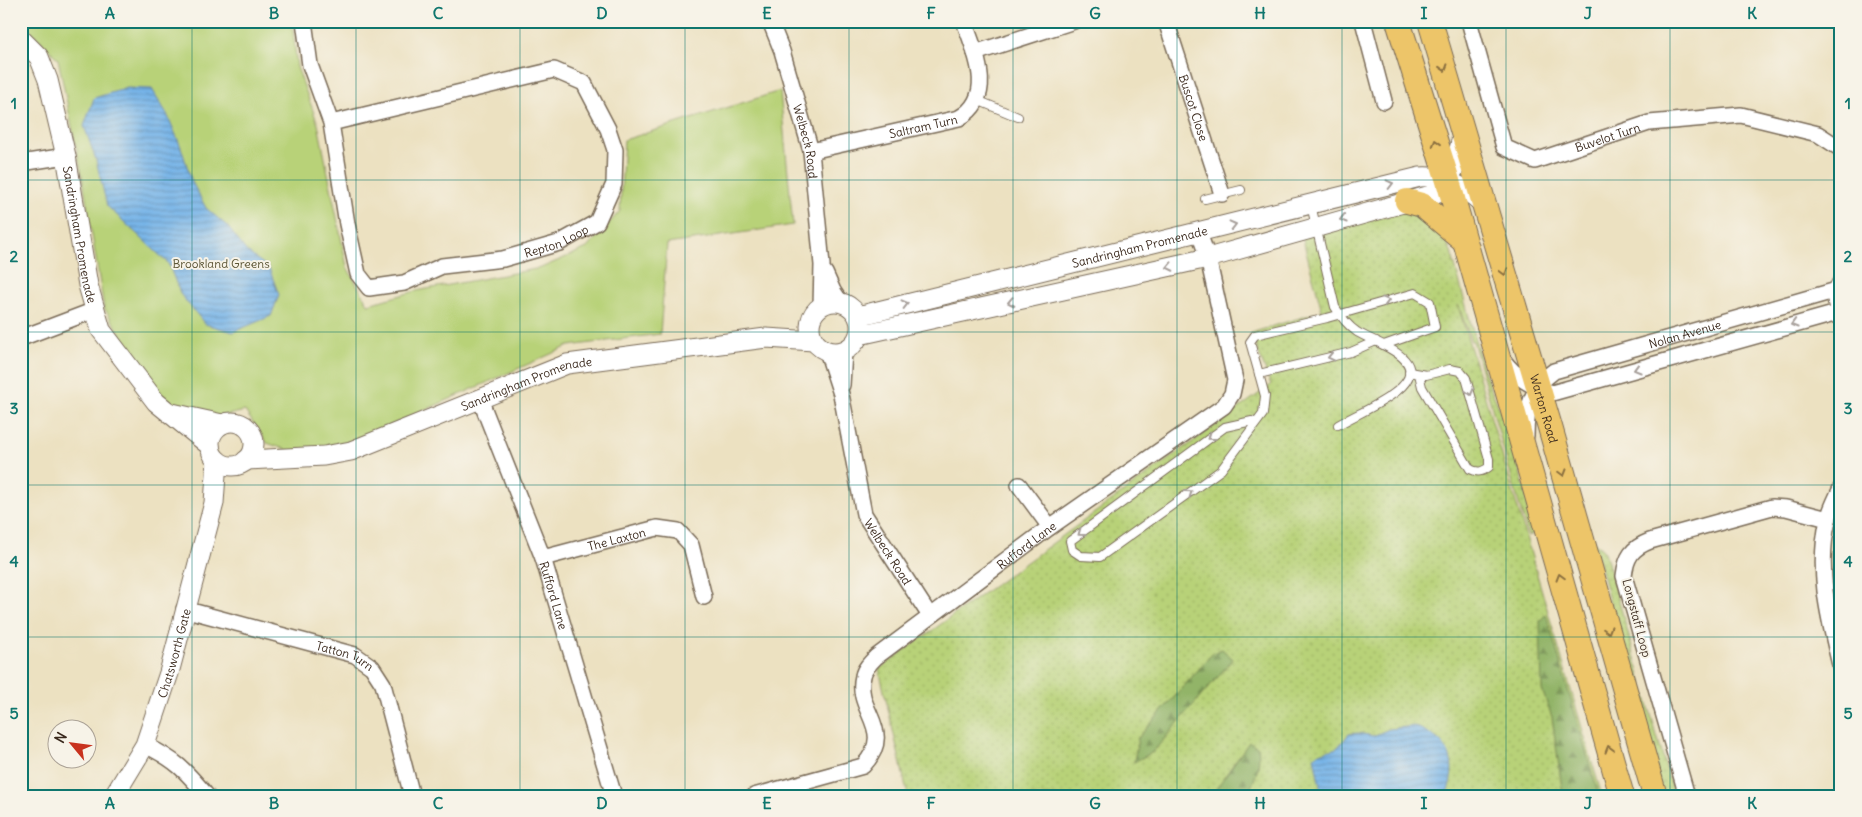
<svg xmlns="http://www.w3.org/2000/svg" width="1862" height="817" font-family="Delius,sans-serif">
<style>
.grass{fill:url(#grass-dots);stroke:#7a7e4b}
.forest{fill:url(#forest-firs);stroke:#666f43}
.green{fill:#b8d278;stroke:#7a7e4b}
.water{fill:url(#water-rules);stroke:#586e83}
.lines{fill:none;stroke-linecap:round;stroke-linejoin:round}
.service-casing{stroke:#796a57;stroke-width:10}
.minor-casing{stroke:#796a57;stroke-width:18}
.tertiary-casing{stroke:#796a57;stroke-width:21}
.primary-casing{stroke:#796a57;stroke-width:26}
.service{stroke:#fff;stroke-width:8}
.minor{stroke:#fff;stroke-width:15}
.tertiary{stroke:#fff;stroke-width:19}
.primary{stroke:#edc569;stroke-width:24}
.oneway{stroke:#8b7040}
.oneway2{stroke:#a79f9a}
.grid{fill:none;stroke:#0f766e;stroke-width:1;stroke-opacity:0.55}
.labels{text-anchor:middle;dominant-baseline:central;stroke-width:4;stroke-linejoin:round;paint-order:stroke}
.street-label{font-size:12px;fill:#3b2a1e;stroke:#f7f3e8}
.park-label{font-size:12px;fill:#5a5434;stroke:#f7f3e8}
.neatline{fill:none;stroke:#0f766e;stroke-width:2}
.grid-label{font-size:16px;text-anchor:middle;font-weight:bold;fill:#0f766e}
</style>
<defs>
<pattern id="grass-dots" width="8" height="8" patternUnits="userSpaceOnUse" patternTransform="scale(1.25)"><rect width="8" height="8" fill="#b8d278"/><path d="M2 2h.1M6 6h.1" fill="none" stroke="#9fb467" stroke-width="1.8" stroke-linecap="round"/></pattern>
<pattern id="forest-firs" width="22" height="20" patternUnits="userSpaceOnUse" patternTransform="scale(1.25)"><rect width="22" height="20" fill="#92b468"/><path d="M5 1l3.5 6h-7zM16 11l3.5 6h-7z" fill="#789355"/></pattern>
<pattern id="water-rules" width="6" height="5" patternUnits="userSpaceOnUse" patternTransform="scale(1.25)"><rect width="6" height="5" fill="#75b3e8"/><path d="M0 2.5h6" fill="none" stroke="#6192bb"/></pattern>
</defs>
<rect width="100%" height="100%" fill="#f7f3e8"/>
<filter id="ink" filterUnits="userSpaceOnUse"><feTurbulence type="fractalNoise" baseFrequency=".02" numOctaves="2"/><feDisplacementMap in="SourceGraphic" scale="10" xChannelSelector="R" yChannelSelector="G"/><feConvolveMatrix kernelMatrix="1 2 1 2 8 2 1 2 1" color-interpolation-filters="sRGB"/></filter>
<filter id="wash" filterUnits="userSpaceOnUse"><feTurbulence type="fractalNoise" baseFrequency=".0096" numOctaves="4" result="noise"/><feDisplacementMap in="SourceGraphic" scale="20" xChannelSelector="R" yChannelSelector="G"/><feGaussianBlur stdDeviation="1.12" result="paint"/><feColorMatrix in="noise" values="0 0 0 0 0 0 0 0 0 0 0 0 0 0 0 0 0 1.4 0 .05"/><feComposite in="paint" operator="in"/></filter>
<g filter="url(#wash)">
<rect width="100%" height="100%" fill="#ece1c1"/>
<g class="grass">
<path d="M 1411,210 L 1445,239 L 1451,251 L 1480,357 L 1489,385 L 1506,423 L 1537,532 L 1528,536 L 1473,341 L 1471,341 L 1458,305 L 1602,796 L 908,796 L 879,669 L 1271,385 L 1251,333 L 1322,311 L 1302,236 Z"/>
<path d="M 1593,541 L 1605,552 L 1674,796 L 1662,796 Z"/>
</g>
<g class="forest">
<path d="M 1546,614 L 1599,796 L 1563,796 L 1552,717 L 1542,690 L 1540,621 Z"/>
<path d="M 1222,649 L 1233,659 L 1153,752 L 1134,762 L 1138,738 L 1213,653 Z"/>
<path d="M 1249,742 L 1258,747 C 1261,765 1255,779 1247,796 L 1211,796 Z"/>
</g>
<path class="green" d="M 21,21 L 292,21 L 297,67 L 318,124 L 347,267 L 368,304 L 416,291 L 541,268 L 587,248 L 620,211 L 624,140 L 780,91 L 793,225 L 667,244 L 660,334 L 569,346 L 358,440 L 296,453 L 267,443 L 245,411 L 205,420 L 162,397 L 104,308 L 83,180 L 58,59 Z"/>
<g class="water">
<path d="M 127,88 L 152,89 L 167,114 L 181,147 L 192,182 L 206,208 L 227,226 L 247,252 L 269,268 L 279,295 L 271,316 L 233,332 L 205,324 L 181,295 L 168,263 L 107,206 L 96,160 L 84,126 L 94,98 Z"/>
<path d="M 1414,726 C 1449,740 1460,760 1446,796 L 1322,796 L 1314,757 L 1319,753 L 1337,748 L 1349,734 L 1358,733 L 1373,736 L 1389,729 Z"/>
</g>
</g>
<g filter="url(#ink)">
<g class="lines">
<g class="service-casing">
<g id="service">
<path d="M 977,100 L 1018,117"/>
<path d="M 1205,199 L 1241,190"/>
<path d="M 1311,205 L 1335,307 C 1341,317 1347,325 1357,332 C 1377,344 1435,360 1397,391 C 1380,405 1357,414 1338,425"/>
<path d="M 1376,341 L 1351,352 L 1259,374 L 1250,342 L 1255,335 L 1327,318 L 1415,293 L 1430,302 L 1435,327 L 1384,345"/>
<path d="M 1409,372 L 1426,375 L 1450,369 L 1460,371 L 1466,378 L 1489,459 L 1489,467 C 1482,472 1478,473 1470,469 L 1422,387 L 1419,374"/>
<path d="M 1256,423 L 1252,421 L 1225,427 L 1070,541 L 1072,550 L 1081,556 L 1100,557 L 1221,470 L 1263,414 L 1265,396 L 1259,374"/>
</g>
</g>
<g class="minor-casing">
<g id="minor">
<path id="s1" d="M 304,21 L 310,65 L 331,123 L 347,224 L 358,274 L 369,288 L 404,283 L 442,266 L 503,259 L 559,243 L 597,222 L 614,184 L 615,150 L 608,129 L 584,83 L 554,70 L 331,123"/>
<path id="s2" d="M 770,21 L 782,51 L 811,151 L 822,265 L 821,307"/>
<path id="s3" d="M 1166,21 L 1222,194"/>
<path d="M 1363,21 L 1384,101"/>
<path id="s4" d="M 1469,21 L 1504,147 L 1535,161 L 1649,123 L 1741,115 L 1818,134 L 1841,149"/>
<path d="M 975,53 L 1074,21"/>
<path id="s5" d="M 811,151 L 959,118 C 997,97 975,52 964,21"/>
<path d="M 21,163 L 66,156"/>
<path d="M 825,273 L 833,291 L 841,303"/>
<path d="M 21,338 L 95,310"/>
<path id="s6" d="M 827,351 L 841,394 L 864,514 L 930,616"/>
<path d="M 1503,360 C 1517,378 1530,386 1552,393 L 1841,312"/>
<path d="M 842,385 L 844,351"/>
<path id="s7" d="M 480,399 L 543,558 L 614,796"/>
<path id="s8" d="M 1526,436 C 1526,410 1531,387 1554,371 L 1837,290"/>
<path d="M 1019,485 L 1050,527"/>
<path d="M 1841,488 C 1836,499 1830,510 1828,520 C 1816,571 1829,619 1841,669"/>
<path id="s9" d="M 543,558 L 657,528 L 678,531 L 691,545 L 704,597"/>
<path id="s10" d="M 184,609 L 355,655 L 372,667 L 383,684 L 412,796"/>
<path d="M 145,745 C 176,760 185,770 207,796"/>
<path id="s11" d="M 754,796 L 863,766 C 897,729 854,712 863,676 C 864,669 871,662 876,657 L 1050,527 L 1224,406 L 1232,394 L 1235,380 L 1208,258 L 1199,233"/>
<path d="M 1687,796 L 1624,576 C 1626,557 1632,548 1650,541 L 1772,507 L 1786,508 L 1828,519"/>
</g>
</g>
<g class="tertiary-casing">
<g id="tertiary">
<path id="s12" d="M 21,39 L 39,57 L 48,80 L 66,156 L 88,285 L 101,330 L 156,402 L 210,446"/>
<path d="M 1841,284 C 1836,293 1835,301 1841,310"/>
<circle cx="835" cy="327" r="25"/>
<path id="s13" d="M 858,316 L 1420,177 C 1446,175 1466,188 1484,205"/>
<path d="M 859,335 L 1208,258 L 1442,192 L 1455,167 L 1463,132"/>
<path d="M 172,413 L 222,424"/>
<circle cx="232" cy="444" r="22"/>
<path id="s14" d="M 246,460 L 324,456 L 351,451 L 567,364 L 766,338 L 814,341"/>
<path id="s15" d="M 114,796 L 145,745 L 169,673 L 214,503 L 217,460"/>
</g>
</g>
<g class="primary-casing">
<g id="primary">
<path d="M 1398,21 L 1448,181 L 1622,796"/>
<path id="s16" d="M 1430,21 L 1550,427 L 1655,796"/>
<path d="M 1407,201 L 1422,205 L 1464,240"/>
</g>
</g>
<use href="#service" class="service"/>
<use href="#minor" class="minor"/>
<use href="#tertiary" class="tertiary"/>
<use href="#primary" class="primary"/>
</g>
<defs><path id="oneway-chevron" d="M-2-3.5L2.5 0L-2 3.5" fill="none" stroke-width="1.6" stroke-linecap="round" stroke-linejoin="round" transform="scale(1.25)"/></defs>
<g class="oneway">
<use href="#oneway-chevron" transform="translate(1444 68) rotate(73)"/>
<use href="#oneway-chevron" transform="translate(1436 143) rotate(-107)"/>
<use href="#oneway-chevron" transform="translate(1504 272) rotate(74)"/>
<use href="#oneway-chevron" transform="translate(1563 473) rotate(74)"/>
<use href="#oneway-chevron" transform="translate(1560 577) rotate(-106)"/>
<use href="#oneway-chevron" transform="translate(1608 630) rotate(74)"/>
<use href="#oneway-chevron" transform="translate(1609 749) rotate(-106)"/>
</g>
<g class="oneway2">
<use href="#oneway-chevron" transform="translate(1390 184) rotate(-14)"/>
<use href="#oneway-chevron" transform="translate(1343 219) rotate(164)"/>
<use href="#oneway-chevron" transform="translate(1233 225) rotate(-14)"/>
<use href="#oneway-chevron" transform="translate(1170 267) rotate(168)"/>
<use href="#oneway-chevron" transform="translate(1386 301) rotate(-15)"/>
<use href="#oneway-chevron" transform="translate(1011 302) rotate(168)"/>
<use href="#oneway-chevron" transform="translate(905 304) rotate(-14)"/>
<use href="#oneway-chevron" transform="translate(1794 324) rotate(164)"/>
<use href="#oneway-chevron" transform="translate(1331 357) rotate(167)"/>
<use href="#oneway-chevron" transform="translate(1637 369) rotate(164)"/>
<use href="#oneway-chevron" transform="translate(1470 392) rotate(74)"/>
<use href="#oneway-chevron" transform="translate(1211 437) rotate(144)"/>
<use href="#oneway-chevron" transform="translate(1189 493) rotate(-36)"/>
<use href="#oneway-chevron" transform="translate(1081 533) rotate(144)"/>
</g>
</g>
<path class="grid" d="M 192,21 L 192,796M 356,21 L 356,796M 520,21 L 520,796M 685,21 L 685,796M 849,21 L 849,796M 1013,21 L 1013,796M 1177,21 L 1177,796M 1342,21 L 1342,796M 1506,21 L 1506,796M 1670,21 L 1670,796M 21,180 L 1841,180M 21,332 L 1841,332M 21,485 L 1841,485M 21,637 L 1841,637"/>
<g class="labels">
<g class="street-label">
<text stroke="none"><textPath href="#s3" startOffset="91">Buscot Close</textPath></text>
<text stroke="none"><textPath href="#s5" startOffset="115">Saltram Turn</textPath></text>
<text stroke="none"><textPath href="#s4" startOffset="241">Buvelot Turn</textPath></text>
<text stroke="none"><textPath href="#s2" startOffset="126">Welbeck Road</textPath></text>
<text stroke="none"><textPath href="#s12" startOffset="208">Sandringham Promenade</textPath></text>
<text stroke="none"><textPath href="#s1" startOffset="472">Repton Loop</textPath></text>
<text stroke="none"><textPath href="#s13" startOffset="290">Sandringham Promenade</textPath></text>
<text stroke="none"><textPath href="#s8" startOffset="210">Nolan Avenue</textPath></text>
<text stroke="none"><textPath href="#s14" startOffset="294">Sandringham Promenade</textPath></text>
<text stroke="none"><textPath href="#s16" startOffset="404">Warton Road</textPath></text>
<text stroke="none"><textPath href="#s9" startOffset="76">The Laxton</textPath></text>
<text stroke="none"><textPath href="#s11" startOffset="420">Rufford Lane</textPath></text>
<text stroke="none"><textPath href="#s6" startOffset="212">Welbeck Road</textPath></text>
<text stroke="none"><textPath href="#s7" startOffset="210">Rufford Lane</textPath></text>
<text transform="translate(1637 618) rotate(75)">Longstaff Loop</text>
<text stroke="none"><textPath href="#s15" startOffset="156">Chatsworth Gate</textPath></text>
<text stroke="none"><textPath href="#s10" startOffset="168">Tatton Turn</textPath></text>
</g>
<g class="park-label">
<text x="221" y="263">Brookland Greens</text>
</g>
</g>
<rect width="1862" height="817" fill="none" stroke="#f7f3e8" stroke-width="55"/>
<g transform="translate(72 744) rotate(299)"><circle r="24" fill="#f7f3e8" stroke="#aca397"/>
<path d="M0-4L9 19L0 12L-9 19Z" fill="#c8321e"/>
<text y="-8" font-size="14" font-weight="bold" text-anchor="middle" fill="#3b2a1e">N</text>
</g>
<rect x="28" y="28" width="1806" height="762" class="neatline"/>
<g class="grid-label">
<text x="110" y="19">A</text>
<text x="274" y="19">B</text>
<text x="438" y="19">C</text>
<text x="602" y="19">D</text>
<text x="767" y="19">E</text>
<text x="931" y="19">F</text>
<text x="1095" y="19">G</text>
<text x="1260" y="19">H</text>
<text x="1424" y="19">I</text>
<text x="1588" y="19">J</text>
<text x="1752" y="19">K</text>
<text x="14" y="109">1</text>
<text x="1848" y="109">1</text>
<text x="14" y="262">2</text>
<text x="1848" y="262">2</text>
<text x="14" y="414">3</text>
<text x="1848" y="414">3</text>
<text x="14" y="567">4</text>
<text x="1848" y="567">4</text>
<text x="14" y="719">5</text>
<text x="1848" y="719">5</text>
<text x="110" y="809">A</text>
<text x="274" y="809">B</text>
<text x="438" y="809">C</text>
<text x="602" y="809">D</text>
<text x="767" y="809">E</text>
<text x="931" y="809">F</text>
<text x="1095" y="809">G</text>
<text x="1260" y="809">H</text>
<text x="1424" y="809">I</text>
<text x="1588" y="809">J</text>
<text x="1752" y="809">K</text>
</g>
</svg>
